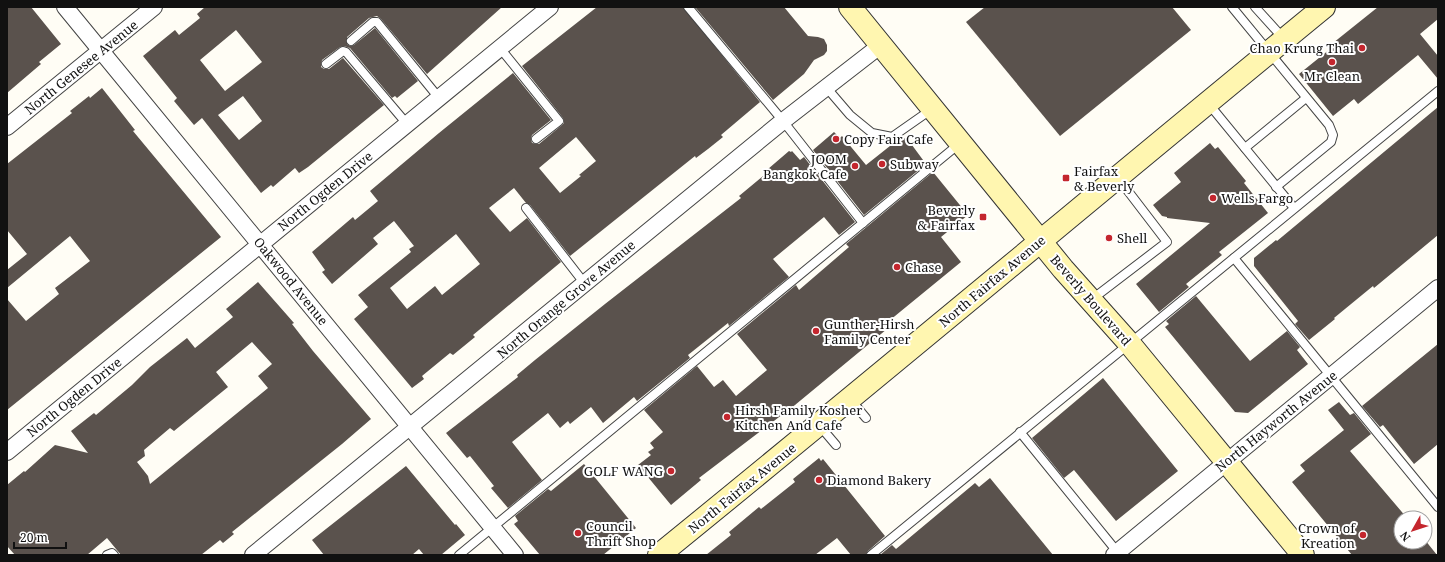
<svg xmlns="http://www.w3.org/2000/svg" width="1445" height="562" font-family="'Noto Serif',serif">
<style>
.building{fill:#5a524d;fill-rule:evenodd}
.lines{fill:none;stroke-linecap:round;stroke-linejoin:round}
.service-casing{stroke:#444;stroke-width:10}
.minor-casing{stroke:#444;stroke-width:18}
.secondary-casing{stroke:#333;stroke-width:24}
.service{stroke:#fff;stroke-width:8}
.minor{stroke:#fff;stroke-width:16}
.secondary{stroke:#fff6b0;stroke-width:22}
.poi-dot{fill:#c4262e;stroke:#fff;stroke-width:1.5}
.labels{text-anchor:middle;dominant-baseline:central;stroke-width:4;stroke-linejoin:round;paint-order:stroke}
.poi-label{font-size:13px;fill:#111;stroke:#fff;text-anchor:start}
.street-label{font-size:13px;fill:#111;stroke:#fff}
</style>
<rect width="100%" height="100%" fill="#fffdf5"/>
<g class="building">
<path d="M 7,7 L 31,7 L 61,44 L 39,62 L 41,64 L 7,93 Z"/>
<path d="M 205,7 L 502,7 L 427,74 L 381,19 L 377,16 L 369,18 L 347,37 L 347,44 L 350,46 L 354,45 L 375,28 L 418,81 L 397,98 L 395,96 L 392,98 L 350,48 L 344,46 L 340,47 L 322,60 L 321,67 L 324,69 L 329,69 L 343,58 L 384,105 L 308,167 L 299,173 L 295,168 L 273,187 L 271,185 L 261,193 L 202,118 L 194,125 L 174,101 L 177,98 L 143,56 L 175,30 L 179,35 L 200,18 L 197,14 ZM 236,30 L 262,62 L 225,91 L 200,60 ZM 243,96 L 262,121 L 239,140 L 218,115 Z"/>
<path d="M 597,7 L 683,7 L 760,102 L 721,135 L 723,137 L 708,149 L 696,158 L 695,156 L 570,256 L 530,205 L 526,203 L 514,188 L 489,208 L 510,232 L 527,218 L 561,262 L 473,335 L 475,337 L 453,355 L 450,353 L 422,376 L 424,379 L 412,388 L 354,319 L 368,307 L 358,295 L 411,252 L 409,249 L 414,246 L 394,221 L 373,238 L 378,244 L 332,284 L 322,272 L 325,270 L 312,252 L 353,217 L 355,220 L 378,201 L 370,191 L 439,133 L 513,73 L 551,120 L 532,135 L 531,139 L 532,143 L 539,144 L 562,125 L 564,123 L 563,118 L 522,66 ZM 576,137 L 596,161 L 579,175 L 581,176 L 560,193 L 539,168 ZM 456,234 L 480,264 L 442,295 L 435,286 L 407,309 L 390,288 Z"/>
<path d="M 695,7 L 784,7 L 808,36 L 818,37 L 824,39 L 827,45 L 827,51 L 824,55 L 814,60 L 804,74 L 773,100 Z"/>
<path d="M 985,7 L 1172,7 L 1191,30 L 1060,136 L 966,22 Z"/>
<path d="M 1378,7 L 1438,7 L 1438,19 L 1420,34 L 1438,56 L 1438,79 L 1418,55 L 1358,104 L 1354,99 L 1333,116 L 1299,74 L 1335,45 L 1333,43 Z"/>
<path d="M 102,88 L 135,130 L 133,131 L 221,237 L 7,410 L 7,299 L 26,321 L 59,294 L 55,288 L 90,261 L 70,236 L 7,288 L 7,270 L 27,254 L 7,230 L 7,164 L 72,113 L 70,111 L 89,96 L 90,98 Z"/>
<path d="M 1438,107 L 1438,235 L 1374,288 L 1373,286 L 1334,318 L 1335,319 L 1309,340 L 1295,324 L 1298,321 L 1254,266 L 1254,258 L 1276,240 L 1277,241 Z"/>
<path d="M 834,132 L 840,138 L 842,136 L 866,165 L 895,142 L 898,140 L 900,142 L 906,137 L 926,164 L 864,215 L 813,150 Z"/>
<path d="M 1210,143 L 1215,149 L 1218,147 L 1246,181 L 1244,183 L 1268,213 L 1219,252 L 1222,255 L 1186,284 L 1189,287 L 1159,312 L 1136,284 L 1210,223 L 1167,218 L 1167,217 L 1162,216 L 1153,205 L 1181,182 L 1174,173 Z"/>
<path d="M 789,151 L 791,152 L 792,151 L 800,160 L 804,157 L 855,222 L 839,235 L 824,217 L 773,259 L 789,277 L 729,326 L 728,323 L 688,355 L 690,358 L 637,401 L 634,397 L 603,423 L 591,407 L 570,424 L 568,421 L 560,428 L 548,413 L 512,442 L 542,480 L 508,508 L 491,488 L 494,486 L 470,456 L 467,458 L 446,433 L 518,377 L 517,375 L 535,360 L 605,304 L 741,198 L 739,196 L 768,172 L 768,169 Z"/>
<path d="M 933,172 L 968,215 L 941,237 L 961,262 L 884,325 L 887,329 L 795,405 L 699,478 L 701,480 L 671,505 L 638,465 L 651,455 L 648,452 L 654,448 L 650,443 L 663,432 L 644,410 L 697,366 L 714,387 L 723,380 L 736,396 L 767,370 L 737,334 L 796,285 L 799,290 L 849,247 L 846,244 Z"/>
<path d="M 258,282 L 294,323 L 292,324 L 313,351 L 371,419 L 342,444 L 232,532 L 234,534 L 223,543 L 220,540 L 201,555 L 121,555 L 107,538 L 87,555 L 15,555 L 7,546 L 7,485 L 24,471 L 25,472 L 55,445 L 88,453 L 71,431 L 94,413 L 96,415 L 132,385 L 150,367 L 187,338 L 195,348 L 233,317 L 226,309 ZM 252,342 L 272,364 L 258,376 L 268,388 L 150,484 L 148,476 L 137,462 L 145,456 L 144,450 L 170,428 L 174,431 L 228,387 L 216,372 Z"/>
<path d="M 1196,296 L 1250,361 L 1287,331 L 1300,347 L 1297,350 L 1308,364 L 1248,413 L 1235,412 L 1165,327 L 1169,324 L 1166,321 Z"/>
<path d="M 1438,344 L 1438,444 L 1414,464 L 1383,425 L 1380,427 L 1362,406 Z"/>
<path d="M 1103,378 L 1178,471 L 1116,521 L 1074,470 L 1064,478 L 1032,438 Z"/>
<path d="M 1339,402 L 1350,415 L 1354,413 L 1371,434 L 1350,451 L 1407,518 L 1401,518 L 1401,542 L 1425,542 L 1425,540 L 1437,555 L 1352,555 L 1292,482 L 1305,471 L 1300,465 L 1344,430 L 1328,410 Z"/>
<path d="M 819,458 L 821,461 L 823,459 L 885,536 L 868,551 L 866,555 L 851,555 L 837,538 L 815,555 L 706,555 L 731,535 L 729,532 L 759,507 L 761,509 L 795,482 L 793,479 Z"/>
<path d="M 584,464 L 636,528 L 603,555 L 540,555 L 514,524 L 518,521 L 515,516 L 548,489 L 551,491 Z"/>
<path d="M 406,466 L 455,525 L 456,524 L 465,535 L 441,555 L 424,555 L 419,549 L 412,555 L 324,555 L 312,540 Z"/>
<path d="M 990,478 L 1053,555 L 880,555 L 892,545 L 896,549 L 975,483 L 979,487 Z"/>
</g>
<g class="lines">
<g class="service-casing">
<g id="service">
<path d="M 688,7 L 783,121 L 863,223"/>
<path d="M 1232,7 L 1329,125 L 1333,135 L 1331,142 L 1276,187"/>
<path d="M 1255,7 L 1284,39"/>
<path d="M 351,41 L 373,22 L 377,22 L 439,98"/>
<path d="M 500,48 L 559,121 L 536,139"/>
<path d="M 326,64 L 343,51 L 346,52 L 407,124"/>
<path d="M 826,87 L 850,115 L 872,133 L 892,137 L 932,109"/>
<path d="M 1208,103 L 1294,208"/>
<path d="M 1245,148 L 1306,98"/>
<path d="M 526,208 L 585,284"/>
<path d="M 1234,258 L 1438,507"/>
<path d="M 1091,300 L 1167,242 L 1118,178"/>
<path d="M 851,400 L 866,418"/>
<path d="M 819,425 L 836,445"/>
<path d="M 1020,432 L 1119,554"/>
<path d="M 107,555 L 112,553 L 114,555"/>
<path d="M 459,555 L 959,144"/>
<path d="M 871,555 L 1438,91"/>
</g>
</g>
<g class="minor-casing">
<g id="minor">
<path d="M 65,7 L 515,555"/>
<path d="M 7,127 L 154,7"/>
<path d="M 7,452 L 550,7"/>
<path d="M 253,555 L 783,121 L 881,45"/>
<path d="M 1114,555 L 1438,288"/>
</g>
</g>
<g class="secondary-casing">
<g id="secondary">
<path d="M 850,7 L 1063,269 L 1129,343 L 1303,555"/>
<path d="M 659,555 C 882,374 1102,189 1324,7"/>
</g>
</g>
<use href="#service" class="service"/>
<use href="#minor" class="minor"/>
<use href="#secondary" class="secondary"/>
</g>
<g class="poi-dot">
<circle cx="1362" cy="48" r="4"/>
<circle cx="1332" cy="62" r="4"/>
<circle cx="836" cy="139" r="4"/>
<circle cx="882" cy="164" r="4"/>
<circle cx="855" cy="166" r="4"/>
<rect x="1062" y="174" width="8" height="8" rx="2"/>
<circle cx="1213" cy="198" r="4"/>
<rect x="979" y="213" width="8" height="8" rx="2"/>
<circle cx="1109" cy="238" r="4"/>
<circle cx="897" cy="267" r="4"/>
<circle cx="816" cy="331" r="4"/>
<circle cx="727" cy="417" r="4"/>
<circle cx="671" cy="471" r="4"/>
<circle cx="819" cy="480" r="4"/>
<circle cx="578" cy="533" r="4"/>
<circle cx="1363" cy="535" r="4"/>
</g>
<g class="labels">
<g class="poi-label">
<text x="1354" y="48" text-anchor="end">Chao Krung Thai</text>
<text x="1332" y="76" text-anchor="middle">Mr Clean</text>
<text x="844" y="139">Copy Fair Cafe</text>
<text x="847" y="159" text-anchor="end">JOOM<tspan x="847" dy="15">Bangkok Cafe</tspan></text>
<text x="890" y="164">Subway</text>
<text x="1074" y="171">Fairfax<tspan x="1074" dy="15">&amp; Beverly</tspan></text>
<text x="1221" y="198">Wells Fargo</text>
<text x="975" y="210" text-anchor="end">Beverly<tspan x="975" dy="15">&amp; Fairfax</tspan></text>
<text x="1117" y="238">Shell</text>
<text x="905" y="267">Chase</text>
<text x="824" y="324">Gunther-Hirsh<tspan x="824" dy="15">Family Center</tspan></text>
<text x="735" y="410">Hirsh Family Kosher<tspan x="735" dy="15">Kitchen And Cafe</tspan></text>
<text x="663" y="471" text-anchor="end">GOLF WANG</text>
<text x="827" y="480">Diamond Bakery</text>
<text x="586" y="526">Council<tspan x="586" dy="15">Thrift Shop</tspan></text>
<text x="1355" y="528" text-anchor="end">Crown of<tspan x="1355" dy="15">Kreation</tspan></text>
</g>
<g class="street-label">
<text transform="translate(81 67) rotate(-39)">North Genesee Avenue</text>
<text transform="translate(325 191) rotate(-39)">North Ogden Drive</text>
<text transform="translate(291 281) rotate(51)">Oakwood Avenue</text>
<text transform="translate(992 281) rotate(-40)">North Fairfax Avenue</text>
<text transform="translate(566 299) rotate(-40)">North Orange Grove Avenue</text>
<text transform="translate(1091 300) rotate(49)">Beverly Boulevard</text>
<text transform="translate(74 397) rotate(-39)">North Ogden Drive</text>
<text transform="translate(1276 421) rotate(-39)">North Hayworth Avenue</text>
<text transform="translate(742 488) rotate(-39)">North Fairfax Avenue</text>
</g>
</g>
<rect width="1445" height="562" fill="none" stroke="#111111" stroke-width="16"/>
<g transform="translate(1413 530) rotate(231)"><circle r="19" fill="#ffffff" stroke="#a0a0a0"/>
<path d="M0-3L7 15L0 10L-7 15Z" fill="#c4262e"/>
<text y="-6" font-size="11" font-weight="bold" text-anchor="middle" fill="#111111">N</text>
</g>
<path d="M14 542v6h52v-6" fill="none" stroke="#111111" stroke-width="2"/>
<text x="20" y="542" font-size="12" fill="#111111" stroke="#ffffff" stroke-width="3" paint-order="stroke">20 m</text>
</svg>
